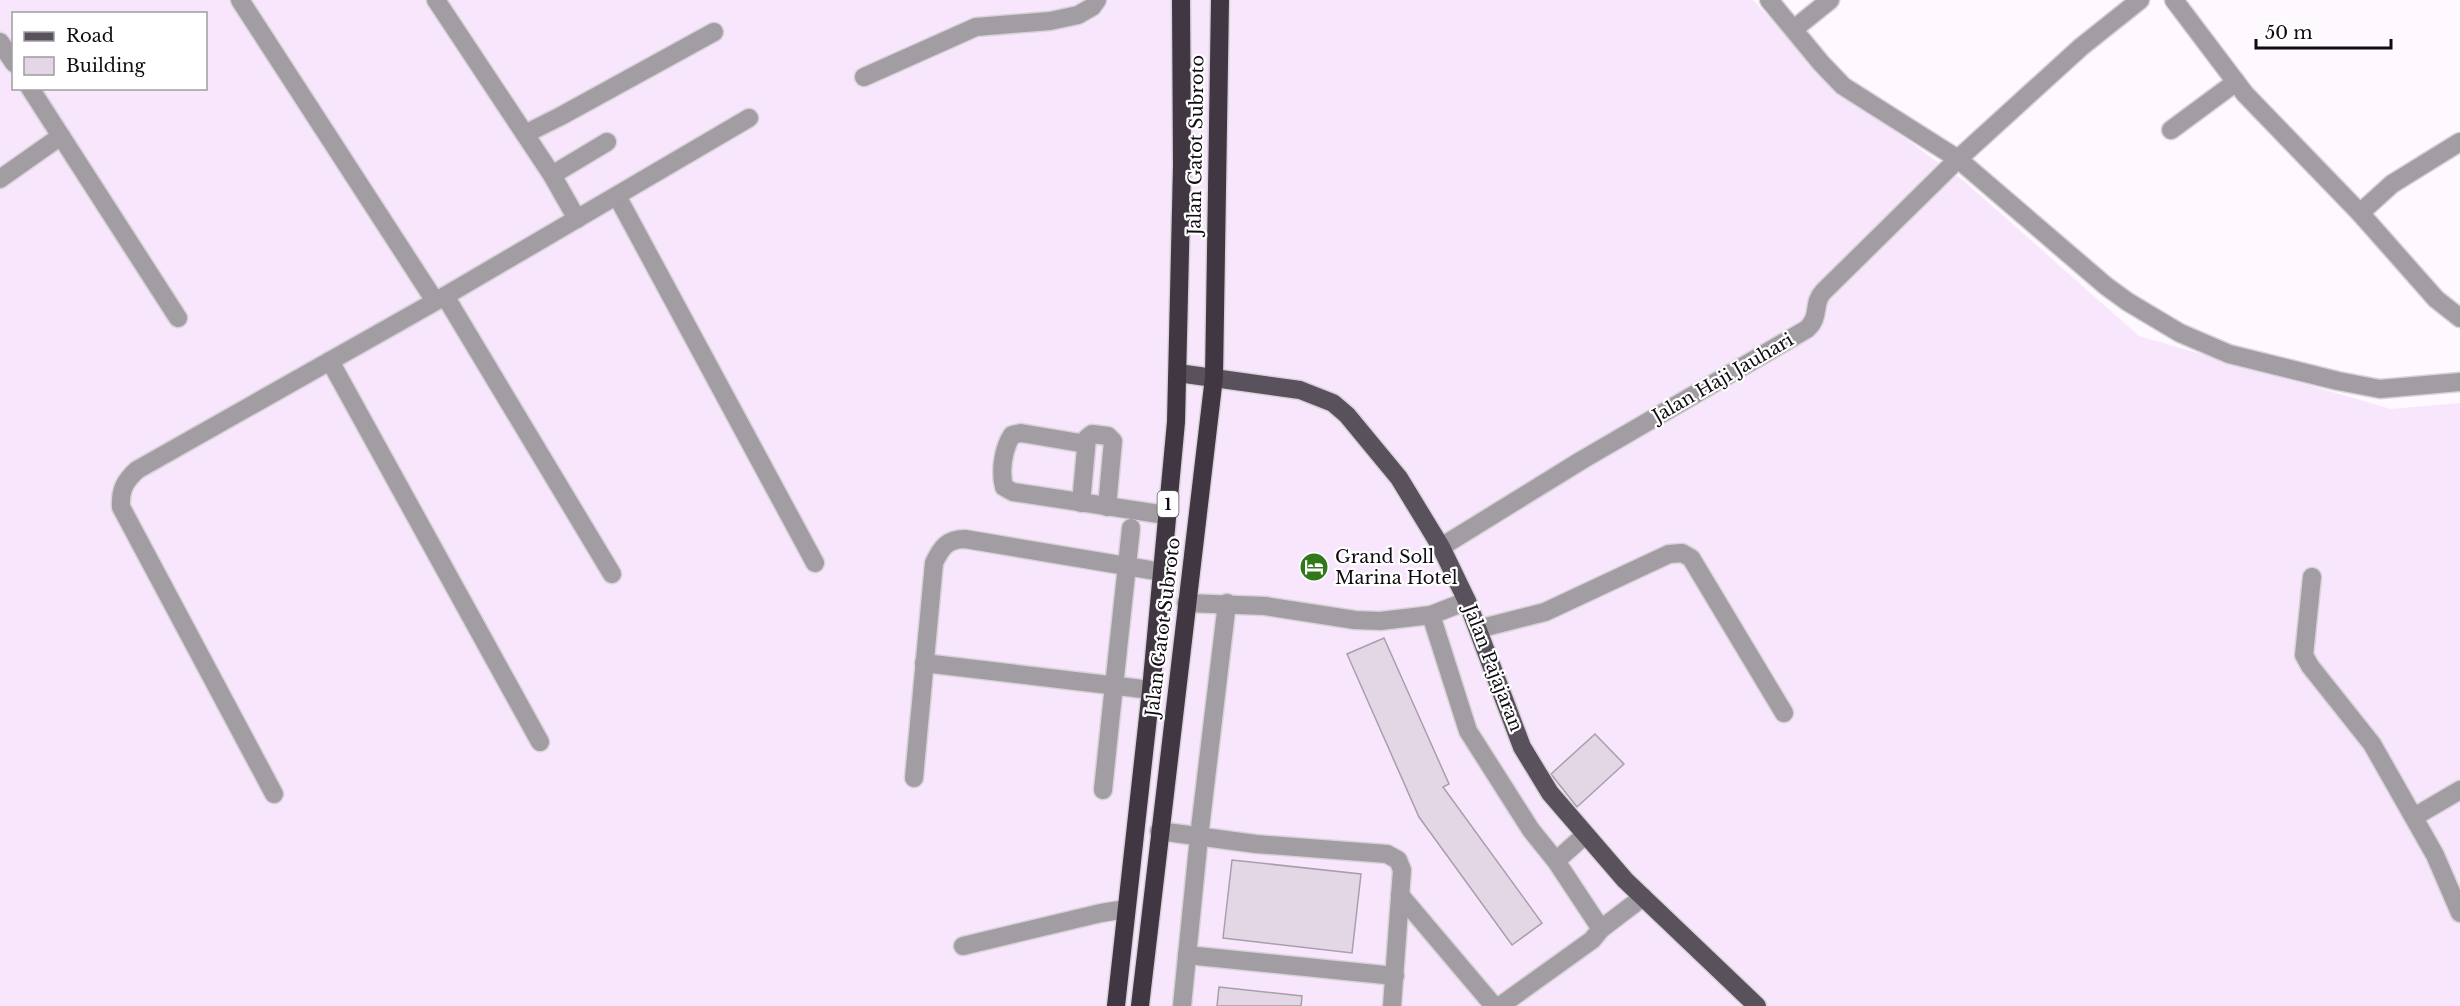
<svg xmlns="http://www.w3.org/2000/svg" width="2460" height="1006" font-family="'Libre Baskerville',serif">
<style>
.built{fill:#f8e7fc;fill-rule:evenodd}
.building{fill:#e3d7e6;stroke:#a99eac;stroke-width:1.5}
.lines{fill:none;stroke-linecap:round;stroke-linejoin:round}
.minor-casing{stroke:#d7d3d9;stroke-width:21}
.major-casing{stroke:#d7d3d9;stroke-width:21}
.highway-casing{stroke:#d7d3d9;stroke-width:21}
.minor{stroke:#a29da3;stroke-width:18}
.major{stroke:#59515c;stroke-width:18}
.highway{stroke:#413743;stroke-width:18}
.labels{text-anchor:middle;dominant-baseline:central;stroke-width:4.5;stroke-linejoin:round;paint-order:stroke}
.shield{fill:#fff;stroke:#575458;stroke-width:1.5}
.shield-label{font-size:16px;font-weight:bold;fill:#0f0b10}
.street-label{font-size:18px;fill:#0f0b10;stroke:#fff}
.poi-label{font-size:18px;fill:#0f0b10;stroke:#fff;text-anchor:start}
</style>
<rect width="100%" height="100%" fill="#fdf9ff"/>
<path class="built" d="M 0,0 L 1753,0 L 1836,88 L 1965,182 L 2139,336 L 2391,409 L 2460,403 L 2460,1006 L 0,1006 ZM 14,14 L 206,14 L 206,88 L 14,88 Z"/>
<g class="building">
<path d="M 1384,638 L 1449,784 L 1443,787 L 1542,923 L 1512,945 L 1419,817 L 1347,654 Z"/>
<path d="M 1595,734 L 1624,764 L 1577,807 L 1551,774 Z"/>
<path d="M 1232,860 L 1361,874 L 1352,953 L 1223,938 Z"/>
<path d="M 1219,987 L 1302,996 L 1301,1006 L 1217,1006 Z"/>
</g>
<g class="lines">
<g class="minor-casing">
<g id="minor">
<path d="M 240,0 L 435,301"/>
<path d="M 436,0 L 552,175 L 577,219"/>
<path d="M 1769,0 L 1821,63 L 1843,86 L 1958,159 L 2106,286 L 2128,302 L 2180,333 L 2229,354 L 2338,381 L 2380,389 L 2460,382"/>
<path d="M 2174,0 L 2245,94 L 2360,213 L 2436,299 L 2460,318"/>
<path d="M 1794,29 L 1830,0"/>
<path d="M 0,42 L 14,63"/>
<path d="M 864,77 L 976,27 L 1050,21 L 1078,15 L 1092,7 L 1097,0"/>
<path d="M 30,88 L 178,318"/>
<path d="M 2171,130 L 2236,82"/>
<path d="M 525,134 L 561,116 L 714,32"/>
<path d="M 552,175 L 607,142"/>
<path d="M 0,179 L 61,136"/>
<path d="M 617,196 L 815,563"/>
<path d="M 2360,213 L 2392,184 L 2460,142"/>
<path d="M 445,296 L 612,574"/>
<path d="M 330,361 L 540,742"/>
<path d="M 1086,444 L 1021,433 L 1012,435 C 1003,449 1000,471 1004,487 L 1013,492 L 1166,515"/>
<path d="M 1081,503 L 1087,438 L 1092,434 L 1108,436 L 1113,441 L 1107,507"/>
<path d="M 1441,547 L 1582,460 L 1807,329 C 1821,316 1812,304 1823,292 L 1958,159 L 2081,47 L 2140,0"/>
<path d="M 2312,577 L 2304,655 L 2310,666 L 2372,744 L 2435,855 L 2460,913"/>
<path d="M 1186,603 L 1265,606 L 1355,620 L 1380,621 L 1431,615 L 1467,601"/>
<path d="M 1431,615 L 1468,731 L 1531,830 L 1556,861 L 1601,929"/>
<path d="M 1478,629 L 1545,612 L 1669,554 L 1682,553 L 1691,558 L 1784,713"/>
<path d="M 924,663 L 1151,690"/>
<path d="M 1115,677 L 1131,528"/>
<path d="M 914,778 L 934,563 C 941,548 947,539 965,539 L 1162,572"/>
<path d="M 1103,790 L 1114,685"/>
<path d="M 274,794 L 121,507 C 120,490 125,481 137,470 L 445,296 L 749,118"/>
<path d="M 2414,817 L 2460,790"/>
<path d="M 1159,831 L 1256,844 L 1387,854 L 1398,860 L 1402,870 L 1392,1006"/>
<path d="M 1556,861 L 1585,835"/>
<path d="M 1400,895 L 1494,1006"/>
<path d="M 963,946 L 1101,913 L 1126,909"/>
<path d="M 1187,955 L 1395,976"/>
<path d="M 1182,1006 L 1199,837 L 1227,603"/>
<path d="M 1500,1006 L 1592,940 L 1601,929 L 1643,897"/>
</g>
</g>
<g class="major-casing">
<path id="major" d="M 1178,373 L 1300,390 L 1333,403 L 1347,415 L 1399,478 L 1441,547 L 1467,601 L 1522,747 L 1550,793 L 1625,880 L 1757,1006"/>
</g>
<g class="highway-casing">
<g id="highway">
<path d="M 1116,1006 L 1151,690 L 1176,422 L 1182,166 L 1181,0"/>
<path d="M 1140,1006 L 1214,377 L 1220,0"/>
</g>
</g>
<use href="#minor" class="minor"/>
<use href="#major" class="major"/>
<use href="#highway" class="highway"/>
</g>
<defs>
<g id="hotel-disc" transform="scale(1.5)"><circle r="9.5" fill="#31781b" stroke="#fff"/><path d="M-6-4.5h1.5V1H6V5H4.5V3h-9V5H-6ZM-4 0a1.8 1.8 0 1 1 3.6 0ZM.5 0V-2.5h3Q6-2.5 6 0Z" fill="#fff"/></g>
</defs>
<g fill-rule="evenodd">
<use href="#hotel-disc" x="1314" y="567"/>
</g>
<g class="labels">
<rect class="shield" x="1157.5" y="491" width="21" height="26" rx="4.5"/>
<g class="shield-label">
<text x="1168" y="504">1</text>
</g>
<g class="street-label">
<text transform="translate(1196 145) rotate(-89)">Jalan Gatot Subroto</text>
<text transform="translate(1723 378) rotate(-30)">Jalan Haji Jauhari</text>
<text transform="translate(1163 627) rotate(-83)">Jalan Gatot Subroto</text>
<text transform="translate(1493 668) rotate(69)">Jalan Pajajaran</text>
</g>
<g class="poi-label">
<text x="1335" y="557">Grand Soll<tspan x="1335" dy="21">Marina Hotel</tspan></text>
</g>
</g>
<rect x="12" y="12" width="195" height="78" fill="#ffffff" stroke="#9f9d9f" stroke-width="1.5"/>
<rect x="24" y="32" width="30" height="9" fill="#59515c" stroke="#9f9d9f" stroke-width="1.5"/>
<text x="66" y="42" font-size="18" fill="#0f0b10">Road</text>
<rect x="24" y="57" width="30" height="18" fill="#e3d7e6" stroke="#9f9d9f" stroke-width="1.5"/>
<text x="66" y="72" font-size="18" fill="#0f0b10">Building</text>
<path d="M2256 39v9h135v-9" fill="none" stroke="#0f0b10" stroke-width="3"/>
<text x="2265" y="39" font-size="18" fill="#0f0b10" stroke="#ffffff" stroke-width="4.5" paint-order="stroke">50 m</text>
</svg>
